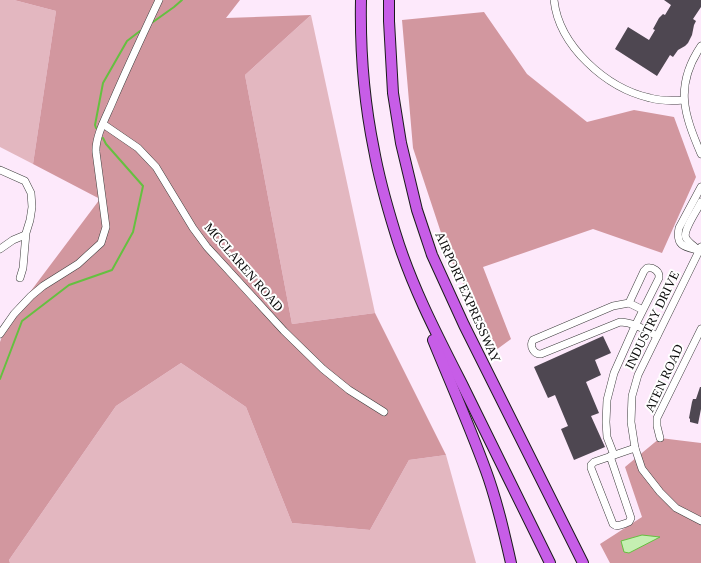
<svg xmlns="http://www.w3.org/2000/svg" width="701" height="563" font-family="Georgia,serif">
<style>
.green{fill:#e3b7c0}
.forest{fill:#d2979f}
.water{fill:#c5efb2;stroke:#65c040}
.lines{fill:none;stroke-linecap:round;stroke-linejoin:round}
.stream{stroke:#65c040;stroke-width:2}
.building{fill:#4e4751}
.minor-casing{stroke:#3d3d3d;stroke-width:8}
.highway-casing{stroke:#1b1b1b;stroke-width:12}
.minor{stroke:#fff;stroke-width:7}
.highway{stroke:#c75de7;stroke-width:10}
.labels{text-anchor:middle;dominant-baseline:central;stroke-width:4;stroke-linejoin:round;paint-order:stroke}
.street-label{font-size:13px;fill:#0a0a0a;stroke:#fff}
</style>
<rect width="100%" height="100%" fill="#fde9fb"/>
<g class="green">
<path d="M 0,0 L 14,0 L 56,11 L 33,164 L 0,147 Z"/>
<path d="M 311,15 L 375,313 L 292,324 L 245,75 Z"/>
<path d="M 181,363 L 246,407 L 292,523 L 370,530 L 409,460 L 446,455 L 476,563 L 10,563 L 9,560 L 116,406 Z"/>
</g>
<g class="forest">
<path d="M 14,0 L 240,0 L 226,18 L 311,15 L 245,75 L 292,324 L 375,313 L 446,455 L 409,460 L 370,530 L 292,523 L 246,407 L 181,363 L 116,406 L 9,560 L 10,563 L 0,563 L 0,342 L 6,324 L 100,199 L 33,164 L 56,11 Z"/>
<path d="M 484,12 L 527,74 L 587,122 L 634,110 L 674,117 L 696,177 L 662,253 L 593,229 L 483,267 L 511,339 L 496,350 L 448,254 L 413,148 L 402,20 Z"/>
<path d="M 660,438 L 701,443 L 701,563 L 610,563 L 600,544 L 642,517 L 625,467 Z"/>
</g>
<path class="water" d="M 642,535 L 660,537 L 629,553 L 624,552 L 621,541 Z"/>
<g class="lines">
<g class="stream">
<path d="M 153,22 L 174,7 L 182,0"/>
<path d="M 96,128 L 95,125 L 103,83 L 127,41 L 140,31"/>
<path d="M 0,379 L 22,321 L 69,285 L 112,270 L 133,232 L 143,186 L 106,144 L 103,138"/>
</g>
</g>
<g class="building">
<path d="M 664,0 L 701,0 L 701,7 L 693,19 L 696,21 L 694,25 L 692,35 L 688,43 L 685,46 L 678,50 L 673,57 L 670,55 L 657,76 L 615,49 L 628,27 L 649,40 L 655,30 L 653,29 L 659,18 L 663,14 L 665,15 L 671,5 Z"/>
<path d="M 603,336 L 611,353 L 595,360 L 601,375 L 586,382 L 599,413 L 591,416 L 605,447 L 574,460 L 561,429 L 568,426 L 555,395 L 548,398 L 534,367 Z"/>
<path d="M 700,387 L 701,387 L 701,409 L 698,424 L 690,422 L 690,419 L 689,418 L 692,402 L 693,399 L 696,399 Z"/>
</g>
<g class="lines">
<g class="minor-casing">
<g id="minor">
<path d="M 554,0 C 559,46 606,88 650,98 C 661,101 673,101 684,100"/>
<path d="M 701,46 C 674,86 684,114 701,154"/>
<path d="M 103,124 L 138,148 L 156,167 L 193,228 L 207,247 L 284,331 L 323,369 L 349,390 L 384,412"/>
<path d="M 0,170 L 25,181 L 31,193 L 32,207 L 30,220 L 26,233 L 23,268 L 20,278"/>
<path d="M 701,187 L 679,228 C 675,248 687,247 701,251"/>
<path d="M 701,247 L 638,375 L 632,396 L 631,422 L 635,448 L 642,469 L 660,492 L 676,508 L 701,521"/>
<path d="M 0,249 L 13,240 L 25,235"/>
<path d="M 697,249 C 694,246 688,242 686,238 C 682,231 698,209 701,202"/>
<path d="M 629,303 L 613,306 L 533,340 C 529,346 534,355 541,354 L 620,322 C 633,322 645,330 657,336"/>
<path d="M 0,334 L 14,314 L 31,296 L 43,286 L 78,264 L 101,243 L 106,227 L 96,152 C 95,137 106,117 112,103 C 127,68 143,34 159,0"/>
<path d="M 660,438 L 657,426 L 657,418 L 701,329"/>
<path d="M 614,455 L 607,437 L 606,422 L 607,400 L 614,373 L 635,326 L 659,278 C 660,271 653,267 647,268 L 644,271 L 629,303 L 643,310"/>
<path d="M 610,456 L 631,518 L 629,522 C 623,524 617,528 613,524 L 591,468 L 591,465 L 594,462 L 635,448"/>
</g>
</g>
<g class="highway-casing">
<g id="highway">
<path d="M 361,0 C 360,50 364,101 374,150 C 379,178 387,206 395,232 C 411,285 437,335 462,384 C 491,444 521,503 550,563"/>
<path d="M 389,0 L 389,21 L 393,93 L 401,143 L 417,210 L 432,255 L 464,325 L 583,563"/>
<path d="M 433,340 C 451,384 470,427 486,471 C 497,501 504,532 511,563"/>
</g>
</g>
<use href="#minor" class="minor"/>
<use href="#highway" class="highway"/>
</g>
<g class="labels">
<g class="street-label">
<text transform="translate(244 267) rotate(49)">MCCLAREN ROAD</text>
<text transform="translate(468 297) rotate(66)">AIRPORT EXPRESSWAY</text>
<text transform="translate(652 320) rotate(-64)">INDUSTRY DRIVE</text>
<text transform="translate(664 378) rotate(-65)">ATEN ROAD</text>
</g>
</g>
</svg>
